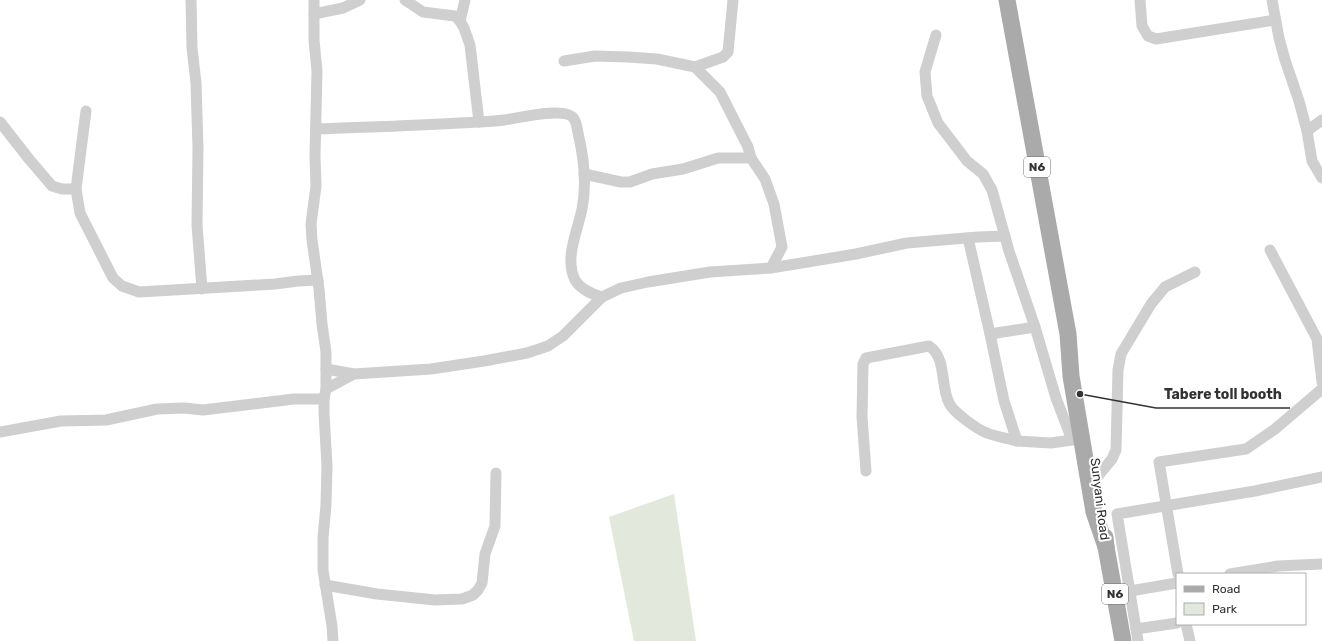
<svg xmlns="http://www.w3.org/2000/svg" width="1322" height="641" font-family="Rubik,sans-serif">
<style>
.green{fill:#e2e8dc}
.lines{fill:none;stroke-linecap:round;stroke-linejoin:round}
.street{stroke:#cfcfcf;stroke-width:11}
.primary{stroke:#aaa;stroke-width:17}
.labels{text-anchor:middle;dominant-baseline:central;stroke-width:4;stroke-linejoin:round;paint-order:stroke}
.shield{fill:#fff;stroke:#707070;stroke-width:1}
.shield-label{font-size:12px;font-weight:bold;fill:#323232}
.street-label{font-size:13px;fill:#323232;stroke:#fff}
.leader{fill:none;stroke:#323232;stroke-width:1.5}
.callout-dot{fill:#323232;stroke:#fff;stroke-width:1.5}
.callout-label{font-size:14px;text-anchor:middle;font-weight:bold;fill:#323232;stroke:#fff;stroke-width:4;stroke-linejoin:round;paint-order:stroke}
</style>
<rect width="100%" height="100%" fill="#fff"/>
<path class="green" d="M 674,494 L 696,641 L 634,641 L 609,517 Z"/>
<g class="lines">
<g class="street">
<path d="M 191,0 L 192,48 L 196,83 L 198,148 L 197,225 L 202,289"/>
<path d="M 314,0 L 314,40 L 317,71 L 315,156 L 316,186 L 311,224 L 312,240 L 319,289 L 322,324 L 326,352 L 326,389 L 324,399 L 324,413 L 327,466 L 326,505 L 323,538 L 323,570 L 332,626 L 333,641"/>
<path d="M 405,0 L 423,12 L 455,16 L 460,21 L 464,28 L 470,45 L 479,122"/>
<path d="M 1140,0 L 1142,26 L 1148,36 L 1156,39 L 1275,20"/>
<path d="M 1272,0 L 1279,38 L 1285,60 L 1299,101 L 1307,131 L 1312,161 L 1322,178"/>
<path d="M 314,14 L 343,8 L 360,0"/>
<path d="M 460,21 L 465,0"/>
<path d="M 936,35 L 925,72 L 927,96 L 938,123 L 967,161 L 983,174 L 992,190 L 1009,251 L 1035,327 L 1056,398 L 1072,440 L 1082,438"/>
<path d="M 564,61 L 595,56 L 628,57 L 657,59 L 695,67 L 720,92 L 748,147 L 751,158"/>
<path d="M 695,67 L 723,57 L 728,52 L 733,0"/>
<path d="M 86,111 L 76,189 L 80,213 L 113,278 L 122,286 L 139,292 L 275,284 L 298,281 L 318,280"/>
<path d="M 0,122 L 29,159 L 52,186 L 62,189 L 76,189"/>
<path d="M 316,129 C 364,127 411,126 459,123 C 474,122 489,122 504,120 C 518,118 567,106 574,119 C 577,123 577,129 578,133 C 584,158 587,184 582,209 C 578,230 564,258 575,280 C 581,290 592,294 602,297"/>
<path d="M 1307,131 L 1322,120"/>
<path d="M 584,174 L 621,182 L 630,182 L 652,174 L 683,169 L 718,158 L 751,158 L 765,179 L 774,204 L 782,247 L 771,268"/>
<path d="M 968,238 L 990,334 L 1004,401 L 1017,441 L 1051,443 L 1072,440"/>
<path d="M 1270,250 L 1317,339 L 1322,382"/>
<path d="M 990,334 L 1035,327"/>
<path d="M 326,369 L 354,374 L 431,369 L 484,361 L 527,353 L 548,346 L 563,336 L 602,297 L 621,288 L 648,282 L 710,272 L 771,268 L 856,254 L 907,243 L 978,237 L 1005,236"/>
<path d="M 326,389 L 354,374"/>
<path d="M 0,432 L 61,421 L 106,420 L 157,409 L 184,408 L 203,410 L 294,399 L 324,399"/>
<path d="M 866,471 L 862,417 L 863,364 L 866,358 L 929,346 C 947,358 940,385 949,403 C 953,412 978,430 987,433 C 997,437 1007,438 1017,441"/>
<path d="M 1098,476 L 1112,459 L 1116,450 L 1118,370 L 1121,354 L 1151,304 L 1165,287 L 1195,272"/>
<path d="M 1178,574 L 1159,462 L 1246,449 L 1275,429 L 1322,389"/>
<path d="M 1230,574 L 1278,566 L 1322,564"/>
<path d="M 325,585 L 377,594 L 435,600 L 462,599 L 473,595 L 478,590 L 482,583 L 485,554 L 495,526 L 496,473"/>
<path d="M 1130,591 L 1177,583"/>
<path d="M 1186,624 L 1190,641"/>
<path d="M 1136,629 L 1177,623"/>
<path d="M 1138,641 L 1117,514 L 1255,491 L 1322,477"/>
</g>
<g class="primary">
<path d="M 1007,0 L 1068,334 L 1071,376 L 1094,512 L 1106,547"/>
<path d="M 1105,537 L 1106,547 L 1123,641"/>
</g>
</g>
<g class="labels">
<g class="shield">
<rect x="1024" y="157" width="26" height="20" rx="3"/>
<rect x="1102" y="584" width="26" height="20" rx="3"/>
</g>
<g class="shield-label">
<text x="1037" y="167">N6</text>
<text x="1115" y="594">N6</text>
</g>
<g class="street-label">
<text transform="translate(1100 499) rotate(83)">Sunyani Road</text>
</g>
</g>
<path class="leader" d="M1080 394L1156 408H1290"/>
<circle class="callout-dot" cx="1080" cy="394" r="4"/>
<g class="callout-label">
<text x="1223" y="399">Tabere toll booth</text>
</g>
<rect x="1176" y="573" width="130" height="52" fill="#ffffff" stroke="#adadad"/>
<rect x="1184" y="586" width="20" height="6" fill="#aaaaaa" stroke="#adadad"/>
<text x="1212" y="593" font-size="12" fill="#323232">Road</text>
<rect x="1184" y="603" width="20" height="12" fill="#e2e8dc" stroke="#adadad"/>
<text x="1212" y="613" font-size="12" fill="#323232">Park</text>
</svg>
